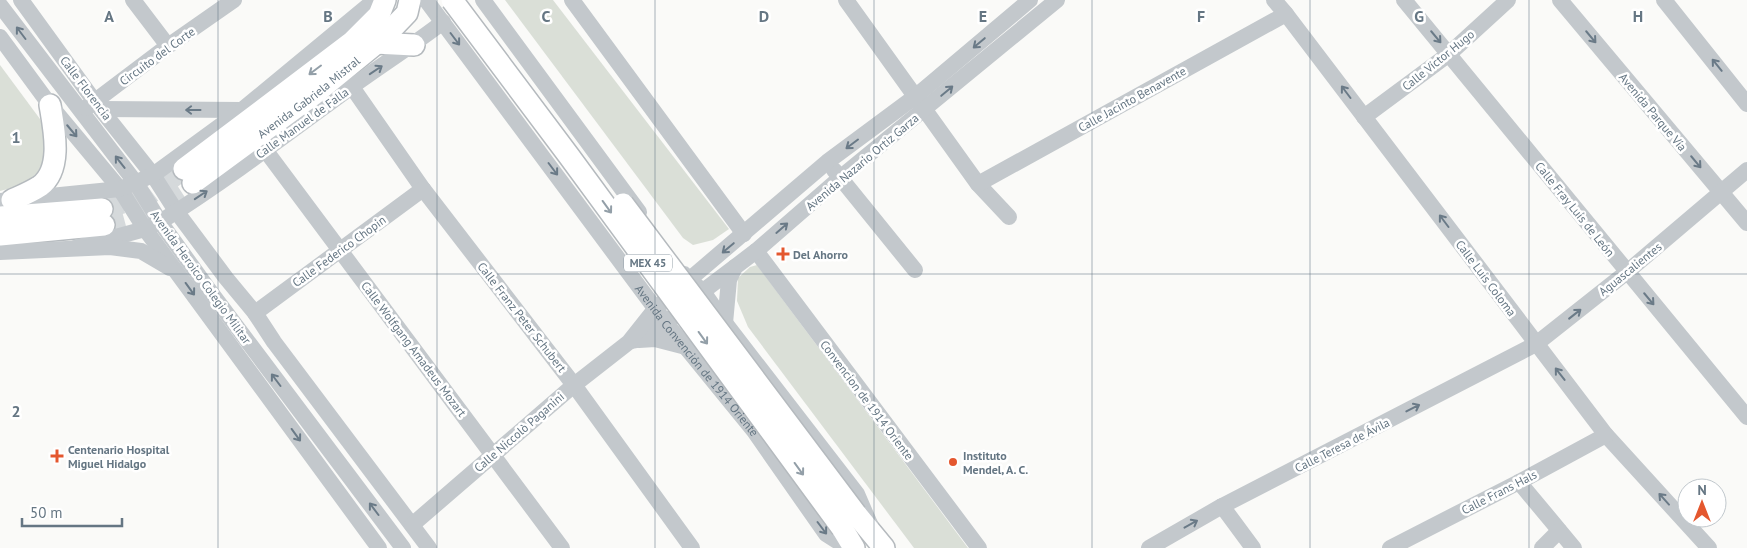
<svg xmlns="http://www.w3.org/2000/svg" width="1747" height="548" font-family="'PT Sans',sans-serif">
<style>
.green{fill:#dadfd7}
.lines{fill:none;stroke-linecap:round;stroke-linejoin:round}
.major-tunnel{stroke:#d5d9db;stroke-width:21;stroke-dasharray:21 11;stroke-linecap:butt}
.major-casing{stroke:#b5babe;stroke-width:24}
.minor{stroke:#c3c8cc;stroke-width:16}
.major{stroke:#fff;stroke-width:21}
.major-bridge-casing{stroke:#b5babe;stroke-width:24;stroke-linecap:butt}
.major-bridge{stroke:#fff;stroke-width:21}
.oneway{stroke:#6a7a87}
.oneway2{stroke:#939fa8}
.grid{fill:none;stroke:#657683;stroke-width:1;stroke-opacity:0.55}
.poi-dot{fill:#e4572e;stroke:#fff;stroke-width:2}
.labels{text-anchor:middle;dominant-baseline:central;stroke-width:5;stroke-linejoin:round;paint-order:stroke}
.shield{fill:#fff;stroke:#939fa8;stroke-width:1}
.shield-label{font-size:11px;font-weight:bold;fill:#657683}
.street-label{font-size:12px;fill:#657683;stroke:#fff}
.poi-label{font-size:12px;font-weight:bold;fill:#657683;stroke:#fff;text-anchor:start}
.grid-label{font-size:16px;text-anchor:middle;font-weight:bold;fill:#657683;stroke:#fff;stroke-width:5;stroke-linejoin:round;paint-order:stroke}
</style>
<rect width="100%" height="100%" fill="#fafaf8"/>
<g class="green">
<path d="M 505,0 L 553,0 L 729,229 L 713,240 L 693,245 L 683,238 Z"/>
<path d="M 0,65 L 40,119 L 47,138 L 45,156 L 38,172 L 23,185 L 0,191 Z"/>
<path d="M 757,265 L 968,548 L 914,548 L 748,327 L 737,301 L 738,278 L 750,267 Z"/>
</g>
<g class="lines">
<g class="major-tunnel">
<path d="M 102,209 L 147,196 L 184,169"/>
<path d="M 104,225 L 145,214 L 193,183"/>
</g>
<g class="major-casing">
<g id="major">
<path d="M 375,43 L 414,45"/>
<path d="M 184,169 L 352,42 L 379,15 L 385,0"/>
<path id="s2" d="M 193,183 L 313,95 L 384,37 L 407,13 L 410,0"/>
<path d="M 12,200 C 21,196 31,192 40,186 C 63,169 54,129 50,105"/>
<path d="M 0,217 L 102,209"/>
<path d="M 0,235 L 104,225"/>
<path d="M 856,514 L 884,548"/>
<path d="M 842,528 L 854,548"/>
</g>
</g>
<g class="minor">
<path d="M 21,0 L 95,102 L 153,175 L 176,211 L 226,278 L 255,313 L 274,342 L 429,548"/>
<path d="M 133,0 L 168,46"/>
<path id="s1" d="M 426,0 L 666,323 L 754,431 L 826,534 L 848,548"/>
<path d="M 483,0 L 639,212"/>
<path d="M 572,0 L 744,234"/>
<path d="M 846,0 L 978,184 L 1009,217"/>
<path d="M 1274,0 L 1286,14 L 1606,435 L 1709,548"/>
<path d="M 1404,0 L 1747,417"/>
<path d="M 1560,0 L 1747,223"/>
<path d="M 1664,0 L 1747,104"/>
<path d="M 0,5 L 136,183 L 160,222 L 209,290 L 403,548"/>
<path d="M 0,37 L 50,105 L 120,189 L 145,229 L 379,548"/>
<path d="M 352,87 L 423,189 L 574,385 L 692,548"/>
<path d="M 86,108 L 168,46 L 234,0"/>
<path d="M 101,109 L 242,110"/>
<path d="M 1364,117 L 1449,54 L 1508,0"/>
<path d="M 266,151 L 562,548"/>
<path d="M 834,170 L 915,270"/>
<path d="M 978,184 L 1286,14"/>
<path d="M 0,201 L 120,189 L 153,175 L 242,110 L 375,0"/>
<path d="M 75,248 L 145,229 L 160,222 C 225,181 287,134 350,88 C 380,66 412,46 443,22"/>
<path d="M 756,251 L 979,548"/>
<path d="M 0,252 L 110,247 L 141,251 L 170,268"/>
<path d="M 684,274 L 689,280 L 702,290 L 725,323 L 857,494 L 870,524"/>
<path d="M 694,298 L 756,251 L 840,178 L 1057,0"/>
<path d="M 255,313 L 423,189"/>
<path d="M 725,323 L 729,280 L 735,267"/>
<path d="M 639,340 L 655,339 L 686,347"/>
<path d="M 631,341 C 646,339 662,326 674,316"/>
<path d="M 1519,482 L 1574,548"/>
<path d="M 1222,506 L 1253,548"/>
<path d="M 412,525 L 574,385 L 629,342 L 656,308 L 827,162 L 916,96 L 1030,0"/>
<path d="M 1149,548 L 1222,506 L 1536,344 L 1627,272 L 1747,170"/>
<path d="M 1390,548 L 1519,482 L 1606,435"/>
<path d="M 1542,548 L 1559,531"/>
</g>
<use href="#major" class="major"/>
<g class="major-bridge-casing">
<g id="major-bridge">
<path d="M 452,0 L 569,156 L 842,528"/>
<path d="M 623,204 L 856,514"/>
</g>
</g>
<use href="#major-bridge" class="major-bridge"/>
</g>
<defs><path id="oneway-shaft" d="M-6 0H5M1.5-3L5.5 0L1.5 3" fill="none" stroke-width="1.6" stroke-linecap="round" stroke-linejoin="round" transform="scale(1.25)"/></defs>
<g class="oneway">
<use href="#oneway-shaft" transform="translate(21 33) rotate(-127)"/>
<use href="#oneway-shaft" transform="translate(1436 37) rotate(50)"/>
<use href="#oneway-shaft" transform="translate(1591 37) rotate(50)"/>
<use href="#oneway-shaft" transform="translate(455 39) rotate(53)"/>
<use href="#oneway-shaft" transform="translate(979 43) rotate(140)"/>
<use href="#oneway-shaft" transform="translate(1717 65) rotate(-129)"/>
<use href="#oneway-shaft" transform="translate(376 70) rotate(-34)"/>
<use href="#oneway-shaft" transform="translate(947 91) rotate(-40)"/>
<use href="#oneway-shaft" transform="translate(1346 92) rotate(-127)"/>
<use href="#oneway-shaft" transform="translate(193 110) rotate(-180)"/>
<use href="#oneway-shaft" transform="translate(72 131) rotate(50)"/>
<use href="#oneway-shaft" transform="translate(852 144) rotate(143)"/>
<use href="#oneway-shaft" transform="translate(120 162) rotate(-128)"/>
<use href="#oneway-shaft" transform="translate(1696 162) rotate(50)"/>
<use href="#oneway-shaft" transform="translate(553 169) rotate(53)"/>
<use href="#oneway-shaft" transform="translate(201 195) rotate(-34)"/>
<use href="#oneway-shaft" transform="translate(1444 221) rotate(-127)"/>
<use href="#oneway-shaft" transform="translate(782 228) rotate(-41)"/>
<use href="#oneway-shaft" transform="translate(728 248) rotate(140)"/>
<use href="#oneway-shaft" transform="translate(190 289) rotate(54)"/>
<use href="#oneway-shaft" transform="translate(1649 299) rotate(50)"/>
<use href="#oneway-shaft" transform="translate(1575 314) rotate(-38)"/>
<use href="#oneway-shaft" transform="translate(1560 374) rotate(-128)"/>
<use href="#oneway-shaft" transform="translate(276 380) rotate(-127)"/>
<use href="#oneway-shaft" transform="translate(1413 408) rotate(-27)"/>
<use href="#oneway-shaft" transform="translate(296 435) rotate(54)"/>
<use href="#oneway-shaft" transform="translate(1664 499) rotate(-132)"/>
<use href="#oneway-shaft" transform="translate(374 509) rotate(-127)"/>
<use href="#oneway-shaft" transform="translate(1191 524) rotate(-29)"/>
<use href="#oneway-shaft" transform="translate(822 528) rotate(53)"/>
</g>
<g class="oneway2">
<use href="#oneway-shaft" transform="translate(315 70) rotate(143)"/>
<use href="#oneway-shaft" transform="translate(607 207) rotate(54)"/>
<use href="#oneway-shaft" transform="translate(703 338) rotate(54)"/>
<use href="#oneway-shaft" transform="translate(799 469) rotate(54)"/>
</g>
<path class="grid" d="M 218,0 L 218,548M 437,0 L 437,548M 655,0 L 655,548M 874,0 L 874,548M 1092,0 L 1092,548M 1310,0 L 1310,548M 1529,0 L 1529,548M 0,274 L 1747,274"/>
<g class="poi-dot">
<path d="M780.5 246.5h5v5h5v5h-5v5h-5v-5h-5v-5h5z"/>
<path d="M54.5 448.5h5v5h5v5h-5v5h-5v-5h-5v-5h5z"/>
<circle cx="953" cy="462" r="5"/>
</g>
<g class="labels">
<rect class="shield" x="624" y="254.5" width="48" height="17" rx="4"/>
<g class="shield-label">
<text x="648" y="263">MEX 45</text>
</g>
<g class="street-label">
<text transform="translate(157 56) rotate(-36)">Circuito del Corte</text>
<text transform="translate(1438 60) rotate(-39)">Calle Víctor Hugo</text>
<text transform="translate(86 88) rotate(53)">Calle Florencia</text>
<text stroke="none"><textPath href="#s2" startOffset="144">Avenida Gabriela Mistral</textPath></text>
<text transform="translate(1132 99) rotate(-29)">Calle Jacinto Benavente</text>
<text transform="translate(1653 112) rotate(50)">Avenida Parque Vía</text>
<text transform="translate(302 123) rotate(-36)">Calle Manuel de Falla</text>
<text transform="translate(862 162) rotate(-40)">Avenida Nazario Ortiz Garza</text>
<text transform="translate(1575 209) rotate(51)">Calle Fray Luis de León</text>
<text transform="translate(339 251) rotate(-36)">Calle Federico Chopin</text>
<text transform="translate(1630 269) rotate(-39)">Aguascalientes</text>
<text transform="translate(201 277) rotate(54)">Avenida Heroico Colegio Militar</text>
<text transform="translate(1486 278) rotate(53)">Calle Luis Coloma</text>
<text transform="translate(522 317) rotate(52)">Calle Franz Peter Schubert</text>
<text transform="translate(414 349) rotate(53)">Calle Wolfgang Amadeus Mozart</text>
<text stroke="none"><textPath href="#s1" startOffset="451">Avenida Convención de 1914 Oriente</textPath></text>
<text transform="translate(867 400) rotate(53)">Convencion de 1914 Oriente</text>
<text transform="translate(519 432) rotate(-41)">Calle Niccolò Paganini</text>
<text transform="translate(1342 445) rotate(-27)">Calle Teresa de Ávila</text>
<text transform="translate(1499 492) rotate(-27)">Calle Frans Hals</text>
</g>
<g class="poi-label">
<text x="793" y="254">Del Ahorro</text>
<text x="68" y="449">Centenario Hospital<tspan x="68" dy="14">Miguel Hidalgo</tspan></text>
<text x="963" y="455">Instituto<tspan x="963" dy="14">Mendel, A. C.</tspan></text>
</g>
</g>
<g class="grid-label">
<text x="109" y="22">A</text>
<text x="328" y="22">B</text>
<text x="546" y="22">C</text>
<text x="764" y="22">D</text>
<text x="983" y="22">E</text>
<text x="1201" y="22">F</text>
<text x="1419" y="22">G</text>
<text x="1638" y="22">H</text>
<text x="16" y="143">1</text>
<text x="16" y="417">2</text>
</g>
<g transform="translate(1702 503)"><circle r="24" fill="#ffffff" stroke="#c1c8cd"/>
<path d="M0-4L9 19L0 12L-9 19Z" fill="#e4572e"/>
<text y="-8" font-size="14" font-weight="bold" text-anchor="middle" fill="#657683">N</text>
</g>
<path d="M22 518v8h100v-8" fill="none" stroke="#657683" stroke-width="2.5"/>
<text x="30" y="518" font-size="15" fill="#657683" stroke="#ffffff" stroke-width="4" paint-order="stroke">50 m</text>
</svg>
